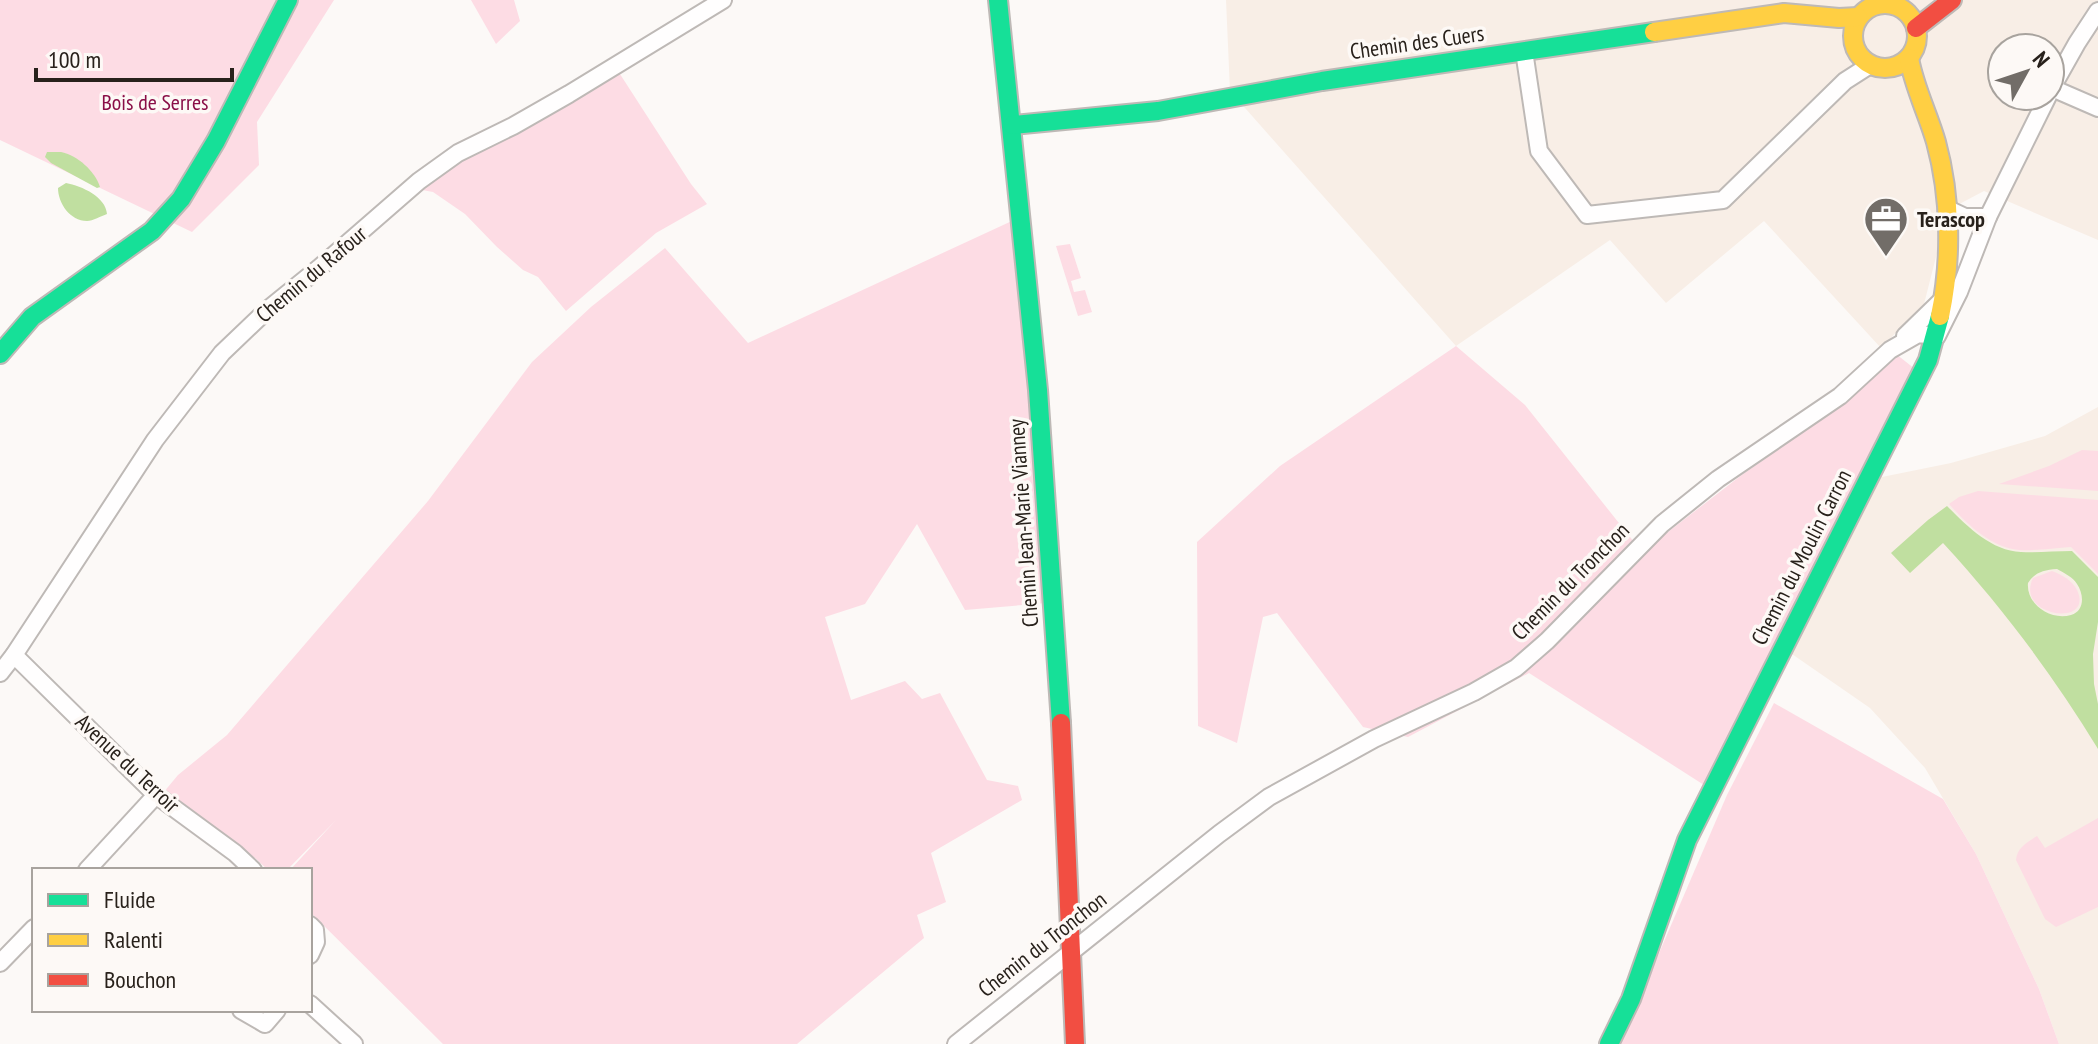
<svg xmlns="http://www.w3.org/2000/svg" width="2098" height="1044" font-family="'PT Sans Narrow',sans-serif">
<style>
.built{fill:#f8eee6;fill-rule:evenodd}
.green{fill:#fddce4}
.water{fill:#c0dfa0;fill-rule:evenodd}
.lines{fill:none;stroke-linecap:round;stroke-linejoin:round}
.street-casing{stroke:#beb9b6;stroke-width:20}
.fast-casing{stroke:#beb9b6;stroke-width:22}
.slow-casing{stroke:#beb9b6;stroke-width:22}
.jam-casing{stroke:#beb9b6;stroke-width:22}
.street{stroke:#fffefe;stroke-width:16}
.fast{stroke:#16e098;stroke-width:18}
.slow{stroke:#ffcf43;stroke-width:18}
.jam{stroke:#f24e42;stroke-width:18}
.labels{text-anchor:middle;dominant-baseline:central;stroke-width:7;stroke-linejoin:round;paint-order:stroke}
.street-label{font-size:22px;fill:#28211b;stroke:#fdf9f6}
.park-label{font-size:22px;fill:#890e47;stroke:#fdf9f6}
.poi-label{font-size:22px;font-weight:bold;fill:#28211b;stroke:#fdf9f6;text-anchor:start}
</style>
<rect width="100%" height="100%" fill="#fcf9f7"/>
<g class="built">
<path d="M 1226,0 L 2098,0 L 2098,240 L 1984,191 L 1948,210 L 1924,304 L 1881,348 L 1764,221 L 1666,303 L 1610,240 L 1456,346 L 1230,91 ZM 2002,48 L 2050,48 L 2050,96 L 2002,96 Z"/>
<path d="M 2098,407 L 2098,1044 L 2059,1044 L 2039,989 L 1976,854 L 1925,768 L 1870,708 L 1789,652 L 1877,478 L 1951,463 L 2045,436 Z"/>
</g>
<g class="green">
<path d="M 0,0 L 334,0 L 257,122 L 259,165 L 192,232 L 0,140 Z"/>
<path d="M 471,0 L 514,0 L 520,21 L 496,44 Z"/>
<path d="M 618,71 L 691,184 L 707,204 L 656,233 L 566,311 L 538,277 L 523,270 L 497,247 L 465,214 L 433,192 L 411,188 Z"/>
<path d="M 1014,220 L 1046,603 L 965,610 L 917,524 L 865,604 L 825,617 L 851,700 L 905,681 L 922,699 L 940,693 L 987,780 L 1018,786 L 1022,800 L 931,853 L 946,902 L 917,915 L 924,938 L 797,1044 L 443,1044 L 310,912 L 310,870 L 290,870 L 336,820 L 287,870 L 268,870 L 255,858 L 163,793 L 178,775 L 227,735 L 428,501 L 532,362 L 591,307 L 665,248 L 748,343 Z"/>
<path d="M 1070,244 L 1081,278 L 1071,281 L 1074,292 L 1085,290 L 1092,312 L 1078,316 L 1056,246 Z"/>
<path d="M 1456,346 L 1525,405 L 1642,552 L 1743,474 L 1832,412 L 1896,354 L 1915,369 L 1704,785 L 1529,673 L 1408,737 L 1363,727 L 1277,613 L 1263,617 L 1237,743 L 1198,726 L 1197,542 L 1280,466 Z"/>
<path d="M 2082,450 L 2098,451 L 2098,491 L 1999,484 L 2049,466 Z"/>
<path d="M 1978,491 L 2098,500 L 2098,574 L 2071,547 C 2054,548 2036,551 2019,550 C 1990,547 1967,524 1949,504 L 1959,497 Z"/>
<path d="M 2052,571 C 2062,575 2072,580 2077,590 C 2095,628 2014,617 2033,578 Z"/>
<path d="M 1774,703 L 1943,799 L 1976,854 L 2039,989 L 2059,1044 L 1620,1044 L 1727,795 Z"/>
<path d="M 2098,818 L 2098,907 L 2056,927 L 2045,919 L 2016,860 C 2017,847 2028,842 2037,836 L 2045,848 Z"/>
</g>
<g class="water">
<path d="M 47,152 C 52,152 57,152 61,152 C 77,155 95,171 100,187 L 97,188 L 51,163 L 45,157 Z"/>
<path d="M 66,183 C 82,186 106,197 107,214 C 101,216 93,221 87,221 C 70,221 58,203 58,188 Z"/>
<path d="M 1947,506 C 1966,525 1991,551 2021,552 C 2037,553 2055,551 2072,551 L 2098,577 L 2098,622 L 2093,654 L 2094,684 L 2098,704 L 2098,749 C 2053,675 2002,607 1943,543 L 1910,573 L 1891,553 L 1928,520 ZM 2057,569 C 2064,573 2073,577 2077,584 C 2084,594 2085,611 2071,615 C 2050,621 2026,604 2028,583 C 2035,572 2044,570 2057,569 Z"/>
</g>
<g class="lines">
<g class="street-casing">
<g id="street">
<path d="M 1524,51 L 1539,151 L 1587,215 L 1723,200 L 1845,81 L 1870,65"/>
<path d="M 2052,88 L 2098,108"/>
<path d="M 2050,91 L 2077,43 L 2098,11"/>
<path d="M 1948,209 L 1965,217 L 1988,217"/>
<path d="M 1905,336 L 1941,301"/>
<path d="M 14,655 L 156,795 L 235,853 L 253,870"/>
<path d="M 0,673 L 14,655 L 155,440 L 222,353 L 266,311 L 319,268 L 419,181 L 458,153 L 513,126 L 569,94 L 723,0"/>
<path d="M 87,870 L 156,795"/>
<path d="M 310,925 L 315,930 L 316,942 L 310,955"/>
<path d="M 0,963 L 34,928"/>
<path d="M 310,1004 L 354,1044"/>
<path d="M 241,1010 L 265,1024 L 277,1010"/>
<path d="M 956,1044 L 1219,834 L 1269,797 L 1374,739 L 1474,692 L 1516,668 L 1547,641 L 1662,524 L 1718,479 L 1840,396 L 1890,350 L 1918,334 L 1937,336 L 1959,292 L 1988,217 L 2048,96"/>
</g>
</g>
<g class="fast-casing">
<g id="fast">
<path d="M 998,0 L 1038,390 L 1061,723"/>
<path d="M 1013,125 L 1158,111 L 1322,81 L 1654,32"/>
<path d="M 0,354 L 32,317 L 152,231 L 181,199 L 216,141 L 288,0"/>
<path d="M 1609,1044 L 1631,999 L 1687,840 L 1928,360 L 1940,316"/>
</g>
</g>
<g class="slow-casing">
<g id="slow">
<circle cx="1885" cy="36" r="32"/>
<path d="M 1654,32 L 1784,13 L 1839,18 L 1858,17"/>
<path d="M 1909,58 C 1914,87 1928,114 1936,142 C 1951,197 1952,260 1940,316"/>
</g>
</g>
<g class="jam-casing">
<g id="jam">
<path d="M 1916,28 L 1952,0"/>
<path d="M 1061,723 L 1075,1044"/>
</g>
</g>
<use href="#street" class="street"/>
<use href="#fast" class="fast"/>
<use href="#slow" class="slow"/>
<use href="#jam" class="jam"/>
</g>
<defs>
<g id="office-pin" transform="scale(2.3)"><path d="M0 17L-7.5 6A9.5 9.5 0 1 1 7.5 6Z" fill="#726d68" stroke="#fdf9f6"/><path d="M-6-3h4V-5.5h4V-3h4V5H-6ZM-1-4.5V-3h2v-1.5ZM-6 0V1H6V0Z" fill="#fff"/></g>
</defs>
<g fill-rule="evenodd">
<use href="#office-pin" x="1886" y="219"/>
</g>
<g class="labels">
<g class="street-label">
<text transform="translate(1417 42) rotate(-8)">Chemin des Cuers</text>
<text transform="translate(311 274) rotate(-40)">Chemin du Rafour</text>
<text transform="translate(1023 523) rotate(-94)">Chemin Jean-Marie Vianney</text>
<text transform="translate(1801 557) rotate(-63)">Chemin du Moulin Carron</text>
<text transform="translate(1570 581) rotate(-45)">Chemin du Tronchon</text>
<text transform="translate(128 763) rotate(43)">Avenue du Terroir</text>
<text transform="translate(1042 944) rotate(-38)">Chemin du Tronchon</text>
</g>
<g class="park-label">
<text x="155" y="102">Bois de Serres</text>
</g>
<g class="poi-label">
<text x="1917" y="219">Terascop</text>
</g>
</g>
<rect x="32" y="868" width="280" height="144" fill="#fdf9f6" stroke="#a8a39e" stroke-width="2"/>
<rect x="48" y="894" width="40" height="12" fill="#16e098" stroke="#a8a39e" stroke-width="2"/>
<text x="104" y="908" font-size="24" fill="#28211b">Fluide</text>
<rect x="48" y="934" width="40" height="12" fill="#ffcf43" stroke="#a8a39e" stroke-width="2"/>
<text x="104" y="948" font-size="24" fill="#28211b">Ralenti</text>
<rect x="48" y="974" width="40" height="12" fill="#f24e42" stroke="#a8a39e" stroke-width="2"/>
<text x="104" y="988" font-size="24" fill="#28211b">Bouchon</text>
<g transform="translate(2026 72) rotate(50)"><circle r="38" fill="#fdf9f6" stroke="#a8a39e" stroke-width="2"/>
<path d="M0-6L14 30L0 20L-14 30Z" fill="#726d68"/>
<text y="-12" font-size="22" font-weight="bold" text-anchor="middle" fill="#28211b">N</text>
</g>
<path d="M36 68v12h196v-12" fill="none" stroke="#28211b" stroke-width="4"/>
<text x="48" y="68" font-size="24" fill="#28211b" stroke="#fdf9f6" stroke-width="6" paint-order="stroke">100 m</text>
</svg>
